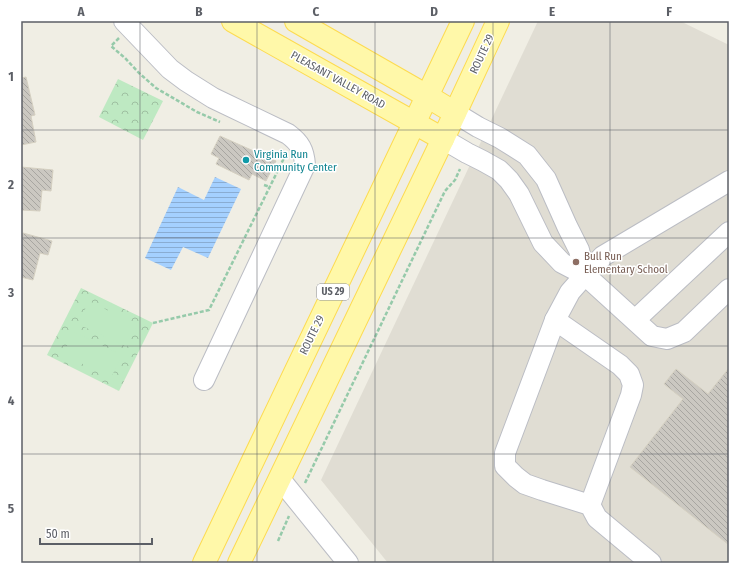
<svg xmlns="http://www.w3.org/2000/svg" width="750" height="584" font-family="'Fira Sans Condensed',sans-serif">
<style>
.education{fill:#e0ddd3}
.park{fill:url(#park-crowns)}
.pitch{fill:#bee9c2}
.water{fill:url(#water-rules)}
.building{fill:url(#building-back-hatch);stroke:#d5d0c1}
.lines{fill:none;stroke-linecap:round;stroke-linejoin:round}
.minor-casing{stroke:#bbbdc4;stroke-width:22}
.major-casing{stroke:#fddb50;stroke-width:24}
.path{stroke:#96caaa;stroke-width:2.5;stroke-dasharray:4 2;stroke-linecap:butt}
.minor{stroke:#fff;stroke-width:20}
.major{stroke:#fff8a9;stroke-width:22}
.grid{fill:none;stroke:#5c5f66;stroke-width:1;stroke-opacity:0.55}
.culture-dot{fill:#0f9aa8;stroke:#fff;stroke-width:1.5}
.education-dot{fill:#8d6e63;stroke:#fff;stroke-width:1.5}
.labels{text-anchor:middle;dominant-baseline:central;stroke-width:3;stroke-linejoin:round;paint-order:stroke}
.shield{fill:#fff;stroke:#8d8f94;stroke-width:1}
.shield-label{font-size:10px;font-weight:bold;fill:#5c5f66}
.street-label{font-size:11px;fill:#5c5f66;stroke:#fff}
.culture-label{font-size:11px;fill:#0d838f;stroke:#fff;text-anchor:start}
.education-label{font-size:11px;fill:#785e54;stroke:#fff;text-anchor:start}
.neatline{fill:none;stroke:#5c5f66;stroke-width:1.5}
.grid-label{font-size:13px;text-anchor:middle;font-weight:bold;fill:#5c5f66}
</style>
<defs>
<pattern id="park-crowns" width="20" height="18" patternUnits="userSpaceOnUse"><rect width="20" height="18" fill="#bee9c2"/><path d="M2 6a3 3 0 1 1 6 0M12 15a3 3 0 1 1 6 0" fill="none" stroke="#9ec0a1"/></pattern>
<pattern id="water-rules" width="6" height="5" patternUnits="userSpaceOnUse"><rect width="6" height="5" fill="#a4d0ff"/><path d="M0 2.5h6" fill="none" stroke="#89acd2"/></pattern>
<pattern id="building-back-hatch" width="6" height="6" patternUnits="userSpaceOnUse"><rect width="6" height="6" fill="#cbc8c1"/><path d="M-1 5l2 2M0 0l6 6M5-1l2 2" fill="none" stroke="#a8a6a1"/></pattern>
</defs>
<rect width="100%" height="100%" fill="#f0eee4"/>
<path class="education" d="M 538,21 L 680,21 L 729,45 L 729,563 L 388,563 L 321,480 Z"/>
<g class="park">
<path d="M 118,79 L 163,101 L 143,140 L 99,117 Z"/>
<path d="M 81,288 L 153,323 L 119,391 L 47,355 Z"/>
</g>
<g class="pitch">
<path d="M 89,301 L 137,325 L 127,347 L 78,324 Z"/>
<path d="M 74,332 L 122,355 L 111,378 L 63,354 Z"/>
</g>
<path class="water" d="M 215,177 L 241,189 L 208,258 L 183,247 L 171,270 L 145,258 L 178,187 L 204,200 Z"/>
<g class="building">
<path d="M 26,77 L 35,115 L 31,116 L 36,142 L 21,145 L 21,78 Z"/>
<path d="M 220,136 L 276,161 L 266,181 L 252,174 L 249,180 L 216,164 L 219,158 L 211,154 Z"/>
<path d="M 21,167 L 53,170 L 51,191 L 42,190 L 40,211 L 21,210 Z"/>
<path d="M 23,233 L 52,241 L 48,255 L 40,253 L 33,280 L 21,277 L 21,242 Z"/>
<path d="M 729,368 L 729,545 L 630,467 L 683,399 L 664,384 L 676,369 L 708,394 Z"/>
</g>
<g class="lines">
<g class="minor-casing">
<g id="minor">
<path d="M 124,21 L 170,69 L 186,81 L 213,98 L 288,134 C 300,143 304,150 305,165 L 204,380"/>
<path d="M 455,113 L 478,127 L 500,138 L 527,155 L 546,179 L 567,226 L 579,250 L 585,275"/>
<path d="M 443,139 L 467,153 L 483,161 L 499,170 L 509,180 L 519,194 L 543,243 L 562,263 L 585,275 L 652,336 L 667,339 L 684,332 L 729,289"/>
<path d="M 555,320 L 620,365 L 629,374 L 633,385 L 631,395 L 590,505"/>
<path d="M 635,320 L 729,232"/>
<path d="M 280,479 L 348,563"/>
<path d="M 651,563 L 597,518 L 590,505 L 542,490 L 525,484 L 516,477 L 505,466 L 505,453 L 555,320 L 570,292 L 585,275 L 603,256 L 729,181"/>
</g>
</g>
<g class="major-casing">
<g id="major">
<path d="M 233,21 L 443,139"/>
<path d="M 296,21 L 427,96 L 455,113"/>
<path d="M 204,563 L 463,21"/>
<path d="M 239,563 L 443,139 L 498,21"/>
</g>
</g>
<g class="path">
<path d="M 119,38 L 111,46 L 125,58 L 139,73 L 156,88 L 197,112 L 220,122"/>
<path d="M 264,185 L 270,187"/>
<path d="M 153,323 L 209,310 L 286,154"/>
<path d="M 305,483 L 445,191 L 455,180 L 460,169"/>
<path d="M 278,541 L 289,516"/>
</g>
<use href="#minor" class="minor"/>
<use href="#major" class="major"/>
</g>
<path class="grid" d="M 140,21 L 140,563M 257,21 L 257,563M 375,21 L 375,563M 493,21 L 493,563M 610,21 L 610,563M 21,130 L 729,130M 21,238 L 729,238M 21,346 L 729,346M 21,454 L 729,454"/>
<circle class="culture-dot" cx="246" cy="160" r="4"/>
<circle class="education-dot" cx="576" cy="262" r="4"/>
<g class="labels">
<rect class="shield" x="317" y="284" width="32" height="16" rx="3"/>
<g class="shield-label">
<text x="333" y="292">US 29</text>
</g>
<g class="street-label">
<text transform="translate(482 54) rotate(-65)">ROUTE 29</text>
<text transform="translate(338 80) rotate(29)">PLEASANT VALLEY ROAD</text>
<text transform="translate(312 335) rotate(-64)">ROUTE 29</text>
</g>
<g class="culture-label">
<text x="254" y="154">Virginia Run<tspan x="254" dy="13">Community Center</tspan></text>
</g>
<g class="education-label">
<text x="584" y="256">Bull Run<tspan x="584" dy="13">Elementary School</tspan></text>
</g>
</g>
<rect width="750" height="584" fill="none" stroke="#ffffff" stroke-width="44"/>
<path d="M40 538v6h112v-6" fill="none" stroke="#5c5f66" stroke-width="2"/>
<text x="46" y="538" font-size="12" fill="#5c5f66" stroke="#ffffff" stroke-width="3" paint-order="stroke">50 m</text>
<rect x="22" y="22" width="706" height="540" class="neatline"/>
<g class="grid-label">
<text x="81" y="16">A</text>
<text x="199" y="16">B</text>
<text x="316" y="16">C</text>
<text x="434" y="16">D</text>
<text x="552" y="16">E</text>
<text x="669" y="16">F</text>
<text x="11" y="81">1</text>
<text x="11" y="189">2</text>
<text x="11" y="297">3</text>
<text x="11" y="405">4</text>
<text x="11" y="513">5</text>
</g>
</svg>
